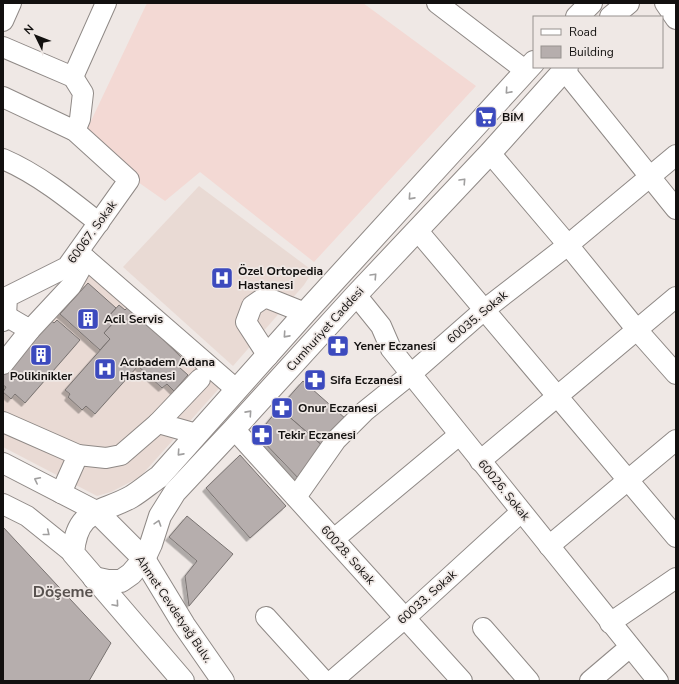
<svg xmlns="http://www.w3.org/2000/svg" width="679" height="684" font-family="'Nunito Sans',sans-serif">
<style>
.built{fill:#e9dad4}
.industrial{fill:#f3d9d4}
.building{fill:#b6aead;stroke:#797371;filter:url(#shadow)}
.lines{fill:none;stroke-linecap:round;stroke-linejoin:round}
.minor-casing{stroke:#8f8986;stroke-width:22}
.major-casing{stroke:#8f8986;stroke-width:24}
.minor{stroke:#fff;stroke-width:20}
.major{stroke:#fff;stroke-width:22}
.oneway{stroke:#a09f9f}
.labels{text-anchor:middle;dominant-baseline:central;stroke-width:3.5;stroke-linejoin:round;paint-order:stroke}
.poi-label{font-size:12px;font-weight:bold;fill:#12100f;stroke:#efe8e5;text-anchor:start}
.street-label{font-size:12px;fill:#12100f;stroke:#efe8e5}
.district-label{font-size:16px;font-weight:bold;fill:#58524f;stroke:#efe8e5}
</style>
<defs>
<filter id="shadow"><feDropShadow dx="-3.5" dy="3.5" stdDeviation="0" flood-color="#0004"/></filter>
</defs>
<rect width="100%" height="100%" fill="#efe8e5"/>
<g class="built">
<path d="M 199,186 L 313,271 L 304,285 L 233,366 L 123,267 Z"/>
<path d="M 91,260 L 223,384 L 140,477 L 111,492 L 97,496 L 3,447 L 3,354 Z"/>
</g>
<path class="industrial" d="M 147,3 L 363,3 L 476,86 L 314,262 L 200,172 L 165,201 L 81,142 Z"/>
<g class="building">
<path d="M 88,283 L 116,308 L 109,316 L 115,321 L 104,333 L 110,339 L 100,350 L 60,314 Z"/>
<path d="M 119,305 L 125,310 L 129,306 L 185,361 L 179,367 L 188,375 L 174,391 L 167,384 L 162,388 L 138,366 L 95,414 L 86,406 L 82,410 L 68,397 L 70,394 L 65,390 L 110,339 L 104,333 L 115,321 L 109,316 Z"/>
<path d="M 48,318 L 54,323 L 57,320 L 80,340 L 25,403 L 15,394 L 11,399 L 3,392 L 6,387 L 3,385 L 3,370 Z"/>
<path d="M 303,381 L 346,419 L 324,447 L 279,408 Z"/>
<path d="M 279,408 L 324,447 L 301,481 L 257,435 Z"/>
<path d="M 240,455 L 286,506 L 250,538 L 206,488 Z"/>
<path d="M 187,516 L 233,554 L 189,606 L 185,576 L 197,561 L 169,537 Z"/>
<path d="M 3,527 L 111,643 L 89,681 L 3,681 Z"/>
</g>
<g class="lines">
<g class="minor-casing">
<g id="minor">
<path d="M 437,3 L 526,71"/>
<path d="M 665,3 L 676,19"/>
<path d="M 3,21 L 11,3"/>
<path d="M 3,47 L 73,77 L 83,93 L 80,119 L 75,131"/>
<path d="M 564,70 L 676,209"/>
<path d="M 73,77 L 106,3"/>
<path d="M 3,97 L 75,131 L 129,180 L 67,267 L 7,297 L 6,316 L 3,321"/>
<path d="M 490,153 L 568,245 L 637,330 L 676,374"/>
<path d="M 3,159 C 38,174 69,199 99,223"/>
<path d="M 417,230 L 676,537"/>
<path d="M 78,252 L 237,390"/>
<path d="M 356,295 L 381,326 L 391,349 L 411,374 L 658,681"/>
<path d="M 6,316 L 30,330 L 71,286 L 86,259"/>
<path d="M 268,356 L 246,322 L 252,306 L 265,297 L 305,313"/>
<path d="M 3,364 L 30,330"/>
<path d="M 3,422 L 78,455 L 61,493"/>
<path d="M 234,429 L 462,681"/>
<path d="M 197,434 L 158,423 L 200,379"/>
<path d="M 78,455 L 106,458 L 121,455 L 158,423"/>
<path d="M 480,461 L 676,297"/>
<path d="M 3,463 L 96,511"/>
<path d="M 296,497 L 336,440 L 365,411 L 411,374 L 484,310 L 568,245 L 676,155"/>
<path d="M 3,504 L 27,516 L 73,553"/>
<path d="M 334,539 L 459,435"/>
<path d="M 549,546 L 676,440"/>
<path d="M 266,617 L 324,681"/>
<path d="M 610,623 L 676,578"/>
<path d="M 483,628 L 529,681"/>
<path d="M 332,681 L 405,618 L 521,512"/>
<path d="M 590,681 L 630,647"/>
</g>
</g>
<g class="major-casing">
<g id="major">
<path d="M 577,17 L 591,3"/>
<path d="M 611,17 L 628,3"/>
<path d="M 96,511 L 144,559 L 184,625 L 223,681"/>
<path d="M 94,578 L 108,581 L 121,581 L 131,574 L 144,559 L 151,544 L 160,516 L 175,492 L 234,429 L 356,295 L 490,153 L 567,67"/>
<path d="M 183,681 L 73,553 C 77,508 100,514 131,497 C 141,491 150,483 159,477 L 305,313 L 534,62"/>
</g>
</g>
<use href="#minor" class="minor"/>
<use href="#major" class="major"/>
</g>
<defs><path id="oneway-chevron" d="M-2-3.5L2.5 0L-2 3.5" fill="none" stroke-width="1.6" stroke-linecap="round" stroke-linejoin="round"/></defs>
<g class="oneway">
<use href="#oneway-chevron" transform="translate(508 91) rotate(132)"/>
<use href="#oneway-chevron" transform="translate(463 181) rotate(-47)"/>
<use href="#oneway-chevron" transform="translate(411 197) rotate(132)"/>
<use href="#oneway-chevron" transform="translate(374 276) rotate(-47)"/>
<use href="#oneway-chevron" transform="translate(286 335) rotate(132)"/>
<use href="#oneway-chevron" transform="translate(249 413) rotate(-48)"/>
<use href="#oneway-chevron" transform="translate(180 453) rotate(132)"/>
<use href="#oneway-chevron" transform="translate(37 480) rotate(-153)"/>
<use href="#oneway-chevron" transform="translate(158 523) rotate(-72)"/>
<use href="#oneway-chevron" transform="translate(47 533) rotate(39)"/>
<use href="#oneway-chevron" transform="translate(116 604) rotate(49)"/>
</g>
<defs>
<g id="supermarket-square" transform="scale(1.15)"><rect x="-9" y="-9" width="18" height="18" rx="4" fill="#3c4abe" stroke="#efe8e5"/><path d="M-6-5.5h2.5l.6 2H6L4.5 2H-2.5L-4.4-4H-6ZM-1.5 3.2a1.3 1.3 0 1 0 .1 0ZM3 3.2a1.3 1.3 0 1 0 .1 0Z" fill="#fff"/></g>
<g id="hospital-square" transform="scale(1.15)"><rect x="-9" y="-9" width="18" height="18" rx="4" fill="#3c4abe" stroke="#efe8e5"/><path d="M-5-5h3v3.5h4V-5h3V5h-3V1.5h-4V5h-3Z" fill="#fff"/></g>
<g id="building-square" transform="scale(1.15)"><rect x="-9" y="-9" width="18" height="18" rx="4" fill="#3c4abe" stroke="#efe8e5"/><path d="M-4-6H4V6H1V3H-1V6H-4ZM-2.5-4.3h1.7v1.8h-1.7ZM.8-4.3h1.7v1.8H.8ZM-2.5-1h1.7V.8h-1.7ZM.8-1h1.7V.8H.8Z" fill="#fff"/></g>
<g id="pharmacy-square" transform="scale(1.15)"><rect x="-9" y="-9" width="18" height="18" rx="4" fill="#3c4abe" stroke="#efe8e5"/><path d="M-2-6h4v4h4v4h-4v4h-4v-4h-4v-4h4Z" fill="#fff"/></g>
</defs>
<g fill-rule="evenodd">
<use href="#supermarket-square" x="486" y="117"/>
<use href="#hospital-square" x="222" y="278"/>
<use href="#building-square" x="88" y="319"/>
<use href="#pharmacy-square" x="338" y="346"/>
<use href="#building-square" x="41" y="355"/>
<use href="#hospital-square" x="105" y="369"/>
<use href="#pharmacy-square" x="315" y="380"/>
<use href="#pharmacy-square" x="282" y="408"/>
<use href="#pharmacy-square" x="262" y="435"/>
</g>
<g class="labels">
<g class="poi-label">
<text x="502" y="117">BiM</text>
<text x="238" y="271">Özel Ortopedia<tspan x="238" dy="14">Hastanesi</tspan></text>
<text x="104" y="319">Acil Servis</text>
<text x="354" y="346">Yener Eczanesi</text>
<text x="120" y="362">Acıbadem Adana<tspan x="120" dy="14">Hastanesi</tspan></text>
<text x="41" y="376" text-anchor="middle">Polikinikler</text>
<text x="330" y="380">Sifa Eczanesi</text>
<text x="298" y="408">Onur Eczanesi</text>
<text x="278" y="435">Tekir Eczanesi</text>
</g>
<g class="street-label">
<text transform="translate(92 232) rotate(-54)">60067. Sokak</text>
<text transform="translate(477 317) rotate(-40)">60035. Sokak</text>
<text transform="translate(325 329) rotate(-48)">Cumhuriyet Caddesi</text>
<text transform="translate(504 490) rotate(51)">60026. Sokak</text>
<text transform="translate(348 555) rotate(48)">60028. Sokak</text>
<text transform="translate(427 597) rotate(-42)">60033. Sokak</text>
<text transform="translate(174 609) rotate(56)">Ahmet Cevdetyağ Bulv.</text>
</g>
<g class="district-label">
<text x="63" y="592">Döşeme</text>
</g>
</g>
<rect width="679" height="684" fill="none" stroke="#12100f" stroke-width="8"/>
<rect x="533" y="16" width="130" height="52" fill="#efe8e5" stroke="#97928f"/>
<rect x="541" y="29" width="20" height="6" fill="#ffffff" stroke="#97928f"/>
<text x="569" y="36" font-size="12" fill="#12100f">Road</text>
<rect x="541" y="46" width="20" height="12" fill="#b6aead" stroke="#97928f"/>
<text x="569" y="56" font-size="12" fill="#12100f">Building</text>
<g transform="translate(36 36) rotate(313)" stroke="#efe8e5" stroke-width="3" paint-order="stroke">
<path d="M0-3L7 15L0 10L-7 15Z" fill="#12100f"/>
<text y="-6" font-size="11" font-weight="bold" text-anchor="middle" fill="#12100f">N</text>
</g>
</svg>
